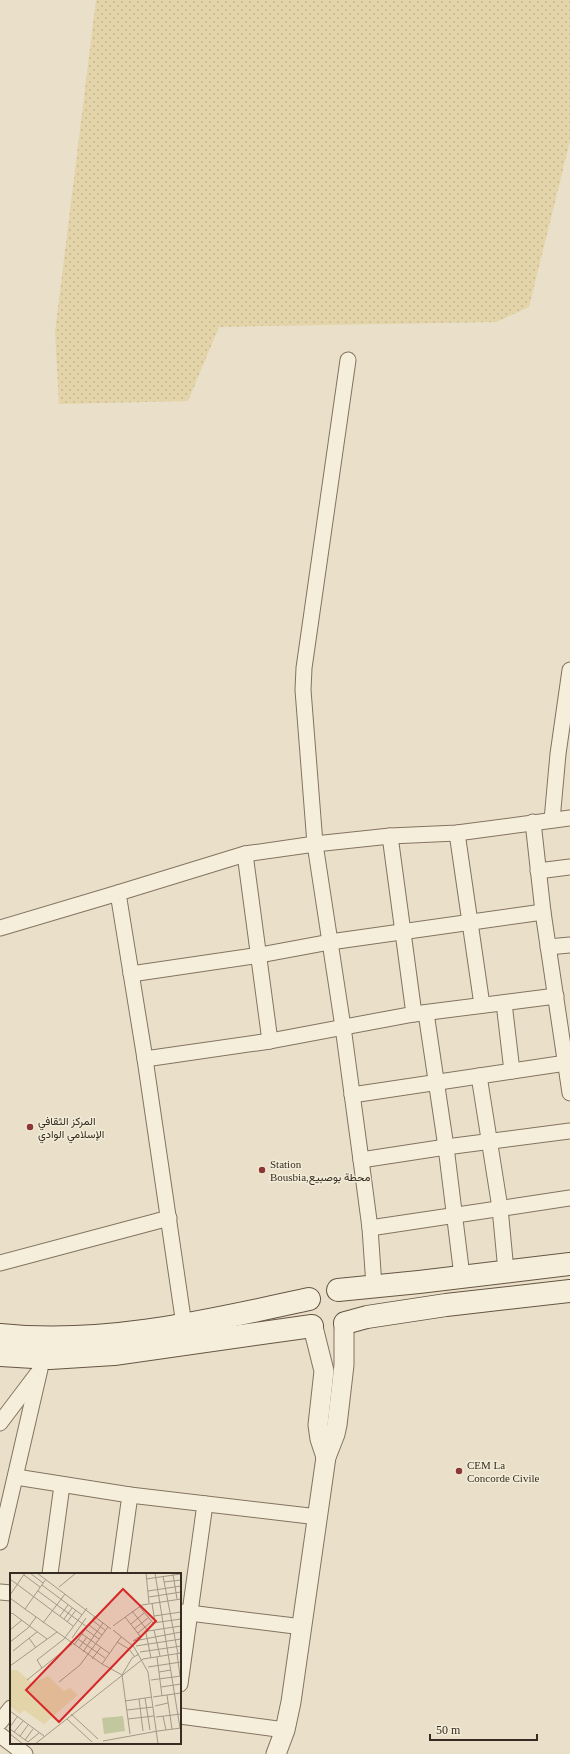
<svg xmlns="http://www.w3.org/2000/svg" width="570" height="1754" font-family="'Times New Roman',Vazirmatn,serif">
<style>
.sand{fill:url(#sand-dots)}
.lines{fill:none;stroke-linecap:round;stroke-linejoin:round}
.minor-casing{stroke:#84735f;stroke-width:17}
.tertiary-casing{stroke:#84735f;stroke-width:21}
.secondary-casing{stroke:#665542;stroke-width:24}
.minor{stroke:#f5eedb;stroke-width:15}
.tertiary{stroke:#f5eedb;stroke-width:19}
.secondary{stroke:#f5eedb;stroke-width:22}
.poi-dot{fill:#8d3636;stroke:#f2ebd7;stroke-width:1.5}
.labels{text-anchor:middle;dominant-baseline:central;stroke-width:3;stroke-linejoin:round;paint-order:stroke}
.poi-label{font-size:11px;fill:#362c21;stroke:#f2ebd7;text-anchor:start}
.inset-road{fill:none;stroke:#a29886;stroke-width:1}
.view{fill:#d62828;fill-opacity:0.15;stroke:#d62828;stroke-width:2}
.inset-edge{fill:none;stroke:#362c21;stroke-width:2}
</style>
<defs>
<pattern id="sand-dots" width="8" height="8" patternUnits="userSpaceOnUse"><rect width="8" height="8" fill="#e3d4a9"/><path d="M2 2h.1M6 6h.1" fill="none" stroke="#c3b691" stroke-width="1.8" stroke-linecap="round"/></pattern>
</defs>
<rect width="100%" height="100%" fill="#eae0c9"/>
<path class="sand" d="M 96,0 L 570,0 L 570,141 L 529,307 L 496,322 L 219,327 L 188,401 L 59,404 L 55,332 Z"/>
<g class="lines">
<g class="minor-casing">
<g id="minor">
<path d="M 348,360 L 304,668 L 303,690 L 315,844 L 343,1027 L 361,1160 L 370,1228 L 374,1286"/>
<path d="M 552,820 L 558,754 L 570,670"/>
<path d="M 533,822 L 543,912 L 570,1093"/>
<path d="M 457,833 L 482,1005"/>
<path d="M 390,836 L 414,1014"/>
<path d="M 245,854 L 270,1041"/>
<path d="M 538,871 L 570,867"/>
<path d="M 0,928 L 118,893"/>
<path d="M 548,947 L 570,945"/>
<path d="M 131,974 L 260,955 L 330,942 L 543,912"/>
<path d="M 504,1003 L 512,1071"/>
<path d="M 426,1013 L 446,1147 L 462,1276"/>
<path d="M 145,1059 L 270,1041 L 414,1014 L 556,996"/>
<path d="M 479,1076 L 500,1208 L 506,1271"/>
<path d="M 352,1095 L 566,1063"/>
<path d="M 361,1160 L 446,1147 L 570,1131"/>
<path d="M 370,1228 L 570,1198"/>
<path d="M 0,1263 L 169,1218"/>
<path d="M 184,1325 L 145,1059 L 118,893 L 245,854 L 315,844 L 390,836 L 457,833 L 570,818"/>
<path d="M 0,1423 L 37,1374"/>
<path d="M 16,1477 L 130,1495 L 318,1517"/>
<path d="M 0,1542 L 40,1369"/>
<path d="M 50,1574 L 62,1485"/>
<path d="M 119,1574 L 130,1495"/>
<path d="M 0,1592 L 11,1593"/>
<path d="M 181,1612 L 303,1627"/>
<path d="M 180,1684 L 205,1504"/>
<path d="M 180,1716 L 285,1730"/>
<path d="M 0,1722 L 11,1708"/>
<path d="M 0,1735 L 25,1754"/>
</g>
</g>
<g class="tertiary-casing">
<g id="tertiary">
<path d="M 313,1327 L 324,1371 L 318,1425 L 320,1439 L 326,1457"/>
<path d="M 276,1754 L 285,1730 L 291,1702 L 326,1457 L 335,1434 L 337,1425 L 344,1365 L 344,1325"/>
</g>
</g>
<g class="secondary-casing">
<g id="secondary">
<path d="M 338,1290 L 419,1282 L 570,1264"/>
<path d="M 345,1323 L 367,1317 L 446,1305 L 570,1291"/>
<path d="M 0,1335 C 104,1346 208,1321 309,1299"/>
<path d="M 0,1355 L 50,1358 L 114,1354 L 312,1326"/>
</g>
</g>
<use href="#minor" class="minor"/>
<use href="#tertiary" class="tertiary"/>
<use href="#secondary" class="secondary"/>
</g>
<g class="poi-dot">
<circle cx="30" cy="1127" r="4"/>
<circle cx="262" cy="1170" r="4"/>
<circle cx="459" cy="1471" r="4"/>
</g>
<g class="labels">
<g class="poi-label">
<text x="38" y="1121">المركز الثقافي<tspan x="38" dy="13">الإسلامي الوادي</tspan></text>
<text x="270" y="1164">Station<tspan x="270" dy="13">Bousbia,محطة بوصبيع</tspan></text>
<text x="467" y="1465">CEM La<tspan x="467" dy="13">Concorde Civile</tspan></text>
</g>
</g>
<g transform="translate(10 1573)">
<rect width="171" height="171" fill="#eae0c9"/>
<path d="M 113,143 L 115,158 L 94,161 L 92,145 Z" fill="#c2c79d"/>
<path d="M 0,97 L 7,97 L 22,110 L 38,103 L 54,118 L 60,115 L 68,122 L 34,151 L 14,137 L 10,141 L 0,133 Z" fill="#e3d4a9"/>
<path class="inset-road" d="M 20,0 L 33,10M 27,0 L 101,56M 136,0 L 139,30M 145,0 L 170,155M 163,1 L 167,26M 14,2 L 30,14M 153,3 L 168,81M 0,6 L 63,53M 36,6 L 15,36 L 92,91 L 111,64M 136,6 L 171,1M 154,9 L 171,7M 32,12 L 72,42M 49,14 L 66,0M 28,18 L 77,54M 138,18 L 171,13M 0,22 L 15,0M 139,24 L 171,19M 0,25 L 15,36M 142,30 L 145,50M 129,33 L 143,50 L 171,46M 122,38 L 138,58M 0,42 L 2,40 L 37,66M 50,43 L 58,32M 144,43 L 171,39M 115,44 L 130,63M 54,46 L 62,35M 82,47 L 96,58M 57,49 L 66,37M 33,50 L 55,21M 121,51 L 134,40M 79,52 L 92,62M 103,53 L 132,32 L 171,26M 75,56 L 89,66M 124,56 L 138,45M 0,57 L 12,47M 103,57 L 124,74 L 138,99 L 148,171M 144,57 L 150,83M 128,60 L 141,49M 136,60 L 141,85M 72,61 L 99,80M 19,65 L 26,75M 62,65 L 76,45M 68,66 L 95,85M 81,67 L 93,50M 123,68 L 138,58 L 171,53M 124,68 L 171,59M 0,69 L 18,55 L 26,44M 107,69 L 119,76 L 124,83M 64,72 L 85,43M 126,73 L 171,66M 69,75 L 77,64M 3,78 L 27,59M 73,79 L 81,67M 130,79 L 171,73M 167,81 L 170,103M 147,84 L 152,123M 82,86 L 91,74M 92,91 L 112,102M 0,93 L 47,59M 138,94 L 171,89M 32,95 L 27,87 L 54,66 L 77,35M 149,99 L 161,97M 17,107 L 62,71M 141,107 L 171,103M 49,109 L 70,92 L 98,54M 151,114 L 171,111M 157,122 L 162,156M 143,124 L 171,120M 135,125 L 140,157M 129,126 L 133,158M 115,128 L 142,124M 145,133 L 158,130M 117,137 L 143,134M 0,138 L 34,163M 61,141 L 88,166M 153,143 L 156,157M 146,144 L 171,141M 57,146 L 82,169M 118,146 L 144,143M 0,154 L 7,144M 0,156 L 18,169 L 29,160M 148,158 L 171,155M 4,159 L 13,148M 0,161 L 13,171M 120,161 L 112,102 L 122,85 L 129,81M 10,163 L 18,152M 15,167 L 23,156M 93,168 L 148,158M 25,171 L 133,86 L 171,80"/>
<path class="view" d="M 113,16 L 146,48 L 49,149 L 16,117 Z"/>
<rect width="171" height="171" class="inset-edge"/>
</g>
<path d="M430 1734v6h107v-6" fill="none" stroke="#362c21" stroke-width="2"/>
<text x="436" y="1734" font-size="12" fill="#362c21" stroke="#f2ebd7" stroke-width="3" paint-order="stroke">50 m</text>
</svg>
